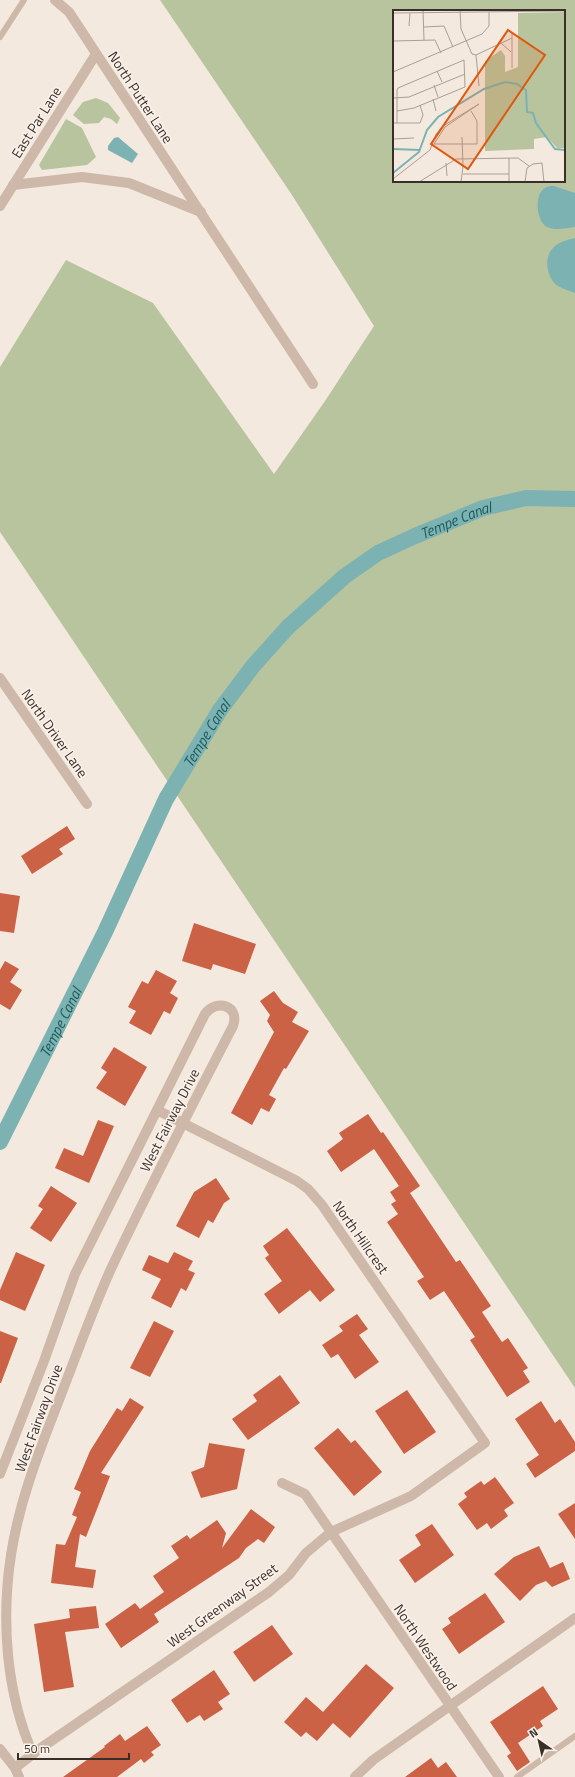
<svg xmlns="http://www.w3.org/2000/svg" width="575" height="1777" font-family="'Titillium Web',sans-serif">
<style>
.green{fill:#b8c49d;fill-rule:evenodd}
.water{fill:#7cb2b2}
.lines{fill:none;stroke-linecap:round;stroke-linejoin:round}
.canal{stroke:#7cb2b2;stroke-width:16}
.building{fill:#cb6145}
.lane{stroke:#cdb8a9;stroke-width:6}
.street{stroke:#cdb8a9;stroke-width:10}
.labels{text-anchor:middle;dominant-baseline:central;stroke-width:3;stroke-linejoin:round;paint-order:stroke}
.street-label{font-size:14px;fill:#3a2e29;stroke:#fbf3eb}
.water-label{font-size:15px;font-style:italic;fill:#1d5b5d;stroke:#fbf3eb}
.inset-river{fill:none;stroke:#7cb2b2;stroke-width:2}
.inset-road{fill:none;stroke:#aa9e96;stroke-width:1}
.view{fill:#df570d;fill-opacity:0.15;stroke:#df570d;stroke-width:2}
.inset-edge{fill:none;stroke:#3a2e29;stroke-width:2}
</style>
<rect width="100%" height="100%" fill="#f4e9de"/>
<g class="green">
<path d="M 160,0 L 575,0 L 575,1388 L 0,532 L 0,367 L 66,260 L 153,303 L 274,474 L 325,401 L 374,326 L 292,195 ZM 394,11 L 564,11 L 564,181 L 394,181 Z"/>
<path d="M 96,98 L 108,103 L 120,118 L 117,124 L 111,119 L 104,117 L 99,123 L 84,124 L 73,115 L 83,102 Z"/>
<path d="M 66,119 L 82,128 L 96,157 L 87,165 L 42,170 L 39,165 Z"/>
</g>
<g class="water">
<path d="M 118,137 L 138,154 L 132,163 L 108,150 L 108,146 L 114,138 Z"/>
<path d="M 554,186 L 575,193 L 575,227 C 567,228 555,231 547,227 C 536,221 534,194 545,188 C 547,186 552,186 554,186 Z"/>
<path d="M 575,238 L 575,293 C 570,291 563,289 558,286 C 547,279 543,258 553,248 C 558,242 567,240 575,238 Z"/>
</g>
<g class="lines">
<path class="canal" id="s1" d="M 0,1142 L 105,932 L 166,799 L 220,710 L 253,666 L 288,627 L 345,576 L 378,553 L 415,536 L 483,508 L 526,498 L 575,499"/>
</g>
<g class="building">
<path d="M 67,826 L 75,839 L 59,849 L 63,854 L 32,874 L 21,856 Z"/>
<path d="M 0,893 L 20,896 L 14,933 L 0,931 Z"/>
<path d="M 194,923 L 256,944 L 245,974 L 213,964 L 211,970 L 182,961 Z"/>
<path d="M 5,961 L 19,969 L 10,982 L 22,990 L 10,1010 L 0,1004 L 0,970 Z"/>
<path d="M 156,970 L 177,981 L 170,993 L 178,998 L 170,1014 L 164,1011 L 151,1035 L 129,1023 L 136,1011 L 128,1007 L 142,981 L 148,984 Z"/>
<path d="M 274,991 L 283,1003 L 298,1012 L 292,1022 L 309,1031 L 286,1069 L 284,1068 L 269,1095 L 276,1099 L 269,1112 L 261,1108 L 252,1125 L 231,1113 L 274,1032 L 267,1021 L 270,1015 L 260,1001 Z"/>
<path d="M 114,1047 L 147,1067 L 125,1106 L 96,1088 L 107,1072 L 101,1068 Z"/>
<path d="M 368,1114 L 381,1133 L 383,1132 L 420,1186 L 410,1193 L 456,1262 L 460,1260 L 491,1306 L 482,1312 L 502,1342 L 508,1338 L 528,1368 L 523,1371 L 530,1382 L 507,1397 L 470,1340 L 475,1337 L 444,1291 L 430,1300 L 417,1281 L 424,1277 L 387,1222 L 398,1214 L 391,1204 L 396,1201 L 390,1192 L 399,1186 L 374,1149 L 341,1172 L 327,1151 L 343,1139 L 339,1133 Z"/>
<path d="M 98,1120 L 114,1126 L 89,1183 L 55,1168 L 64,1148 L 83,1156 Z"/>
<path d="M 216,1178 L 230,1199 L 224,1203 L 213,1223 L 208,1220 L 199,1238 L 176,1226 L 194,1192 Z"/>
<path d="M 51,1186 L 77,1203 L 51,1242 L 30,1228 L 43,1209 L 38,1206 Z"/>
<path d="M 287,1228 L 335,1290 L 320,1302 L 310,1290 L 279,1314 L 264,1294 L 282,1281 L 265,1258 L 269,1255 L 263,1246 Z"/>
<path d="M 16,1252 L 45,1265 L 25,1311 L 0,1300 L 0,1290 Z"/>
<path d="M 174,1252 L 193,1261 L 188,1270 L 195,1273 L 186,1291 L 181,1288 L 171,1308 L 151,1298 L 161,1279 L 142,1270 L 149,1255 L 168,1263 Z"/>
<path d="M 357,1314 L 368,1329 L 359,1335 L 379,1362 L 355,1379 L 338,1354 L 331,1358 L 322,1345 L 343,1331 L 339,1326 Z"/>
<path d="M 154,1321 L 174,1331 L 150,1377 L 130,1368 Z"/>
<path d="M 0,1331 L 18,1338 L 1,1383 L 0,1383 Z"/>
<path d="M 280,1375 L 300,1403 L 248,1440 L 232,1419 L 257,1401 L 253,1395 Z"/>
<path d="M 407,1390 L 436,1432 L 404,1454 L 375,1411 Z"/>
<path d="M 130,1398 L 144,1407 L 101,1473 L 110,1476 L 86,1537 L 80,1534 L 75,1567 L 96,1570 L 93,1588 L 51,1583 L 56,1544 L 65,1545 L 77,1517 L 72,1515 L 81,1492 L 74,1489 L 90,1451 L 117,1408 L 122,1411 Z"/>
<path d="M 541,1401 L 555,1423 L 560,1419 L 575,1442 L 575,1451 L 535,1478 L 526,1464 L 539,1455 L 515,1419 Z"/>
<path d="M 338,1428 L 351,1443 L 355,1440 L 382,1472 L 354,1496 L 314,1448 Z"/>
<path d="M 209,1443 L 245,1449 L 237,1489 L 201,1498 L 191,1472 L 204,1467 Z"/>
<path d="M 495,1477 L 514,1503 L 504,1510 L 508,1516 L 491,1529 L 487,1523 L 477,1530 L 458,1504 L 467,1497 L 464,1493 L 481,1481 L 484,1485 Z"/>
<path d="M 575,1503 L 575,1539 L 558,1514 Z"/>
<path d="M 251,1509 L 275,1527 L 264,1543 L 258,1539 L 246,1548 L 239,1558 L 154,1614 L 159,1622 L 121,1648 L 105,1624 L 135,1603 L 140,1609 L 164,1592 L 153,1576 L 179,1558 L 171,1546 L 187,1535 L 190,1539 L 217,1520 L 226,1533 L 222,1548 Z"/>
<path d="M 432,1524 L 454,1555 L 415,1583 L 399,1560 L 421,1545 L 415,1535 Z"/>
<path d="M 539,1546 L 550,1568 L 563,1562 L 570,1579 L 552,1587 L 546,1581 L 536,1585 L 520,1601 L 494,1574 L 514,1557 Z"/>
<path d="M 485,1593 L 505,1622 L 459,1654 L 442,1629 L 451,1623 L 448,1618 Z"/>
<path d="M 96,1606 L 99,1628 L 65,1632 L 74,1687 L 44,1692 L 34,1624 L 70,1618 L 69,1609 Z"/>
<path d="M 272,1625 L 293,1654 L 254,1682 L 233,1652 Z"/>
<path d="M 366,1664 L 394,1688 L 350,1738 L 333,1723 L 317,1741 L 306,1732 L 301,1737 L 284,1722 L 306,1697 L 323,1712 Z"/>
<path d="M 214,1670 L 230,1694 L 218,1702 L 223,1709 L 204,1721 L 200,1715 L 187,1723 L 171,1700 Z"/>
<path d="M 543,1686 L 558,1709 L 540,1721 L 543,1726 L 518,1743 L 530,1762 L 517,1771 L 507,1756 L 511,1753 L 490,1722 Z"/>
<path d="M 147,1726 L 161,1745 L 151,1752 L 154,1755 L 144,1763 L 141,1759 L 117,1777 L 63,1777 L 105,1747 L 104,1746 L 120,1734 L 125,1741 Z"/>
<path d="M 431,1758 L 438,1768 L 446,1762 L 457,1777 L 405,1777 Z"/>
</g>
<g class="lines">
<g class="lane">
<path d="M 0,37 L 24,0"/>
<path d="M 517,1777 L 575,1736"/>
</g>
<g class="street">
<path d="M 55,0 L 69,12 L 313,384"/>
<path d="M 13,185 L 82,177 L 129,183 L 201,212"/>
<path d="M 0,206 L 96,54"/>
<path d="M 0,678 L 87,804"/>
<path d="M 0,1474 L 44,1361 L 75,1274 L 205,1014 C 217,998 240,1006 233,1026 C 191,1107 149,1188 110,1271 C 93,1309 79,1348 64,1387 C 43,1442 20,1496 11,1555 C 1,1620 6,1693 33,1754"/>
<path d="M 282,1483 L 305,1494 L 499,1777"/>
<path d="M 0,1749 L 15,1768 L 19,1777"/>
<path d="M 15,1768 L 38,1750 L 269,1592 L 289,1575 L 306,1553 L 331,1532 L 411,1496 L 485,1443 L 322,1205 L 308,1189 L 297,1181 L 157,1110"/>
<path d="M 355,1777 L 373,1760 L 575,1618"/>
</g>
</g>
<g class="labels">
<g class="street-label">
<text transform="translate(141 97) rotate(57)">North Putter Lane</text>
<text transform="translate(36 122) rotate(-58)">East Par Lane</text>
<text transform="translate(55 733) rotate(55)">North Driver Lane</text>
<text transform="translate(169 1120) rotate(-63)">West Fairway Drive</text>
<text transform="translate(361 1237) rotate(55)">North Hillcrest</text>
<text transform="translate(38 1418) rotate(-70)">West Fairway Drive</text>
<text transform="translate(222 1605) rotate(-36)">West Greenway Street</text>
<text transform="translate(426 1647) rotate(56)">North Westwood</text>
</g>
<g class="water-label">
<text stroke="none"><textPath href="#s1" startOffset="794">Tempe Canal</textPath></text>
<text stroke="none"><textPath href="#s1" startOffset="458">Tempe Canal</textPath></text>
<text stroke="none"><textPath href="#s1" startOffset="134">Tempe Canal</textPath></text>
</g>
</g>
<g transform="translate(393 10)">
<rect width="172" height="172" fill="#f4e9de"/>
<path d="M 172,2 L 172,138 L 164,138 L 154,127 L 141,129 L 141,139 L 92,141 L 92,51 L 108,40 L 112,46 L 112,62 L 125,57 L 125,3 Z" fill="#b8c49d"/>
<path class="inset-river" d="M 0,139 L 27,140M 0,163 L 26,142 L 34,120 L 45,107 L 91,79 L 112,72 L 124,74 L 133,80 L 134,102 L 140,103 L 143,113 L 162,139 L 172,140"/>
<path class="inset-road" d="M 30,0 L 31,30M 67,0 L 68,19 L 79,44 L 83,45 L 119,28M 0,3 L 172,1M 16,16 L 17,3M 31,17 L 51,16 L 60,37M 119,22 L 119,58M 0,31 L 42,30 L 48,43M 108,33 L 118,42M 83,45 L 86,76M 44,61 L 49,72M 0,62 L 89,24 L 96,16 L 96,2M 41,75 L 45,87M 0,88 L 16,87 L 72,64M 40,89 L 43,101M 4,101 L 21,98 L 72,77 L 71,50 L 5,78 L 4,80 L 4,113M 0,113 L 27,113 L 30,105 L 27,95M 0,129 L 21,128M 41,134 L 84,134 L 84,111 L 78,101M 116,148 L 116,172M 53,153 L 54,166M 70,164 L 116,164M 0,169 L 37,140 L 43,124 L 50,116 L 86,94 L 52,117 L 41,134M 26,172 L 63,149 L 125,148 L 136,156M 68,172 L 70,156 L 69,127M 132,172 L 134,158 L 140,154 L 149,153 L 151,172"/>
<path class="view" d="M 115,20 L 152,45 L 75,159 L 38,134 Z"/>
<rect width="172" height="172" class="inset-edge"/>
</g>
<g transform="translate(539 1741) rotate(326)" stroke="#fbf3eb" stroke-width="3" paint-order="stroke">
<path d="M0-3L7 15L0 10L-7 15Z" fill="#3a2e29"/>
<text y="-6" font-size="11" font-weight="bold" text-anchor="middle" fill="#3a2e29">N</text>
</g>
<path d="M18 1753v6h111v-6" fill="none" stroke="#3a2e29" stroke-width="2"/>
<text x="24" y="1753" font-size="12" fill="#3a2e29" stroke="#fbf3eb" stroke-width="3" paint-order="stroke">50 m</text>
</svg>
